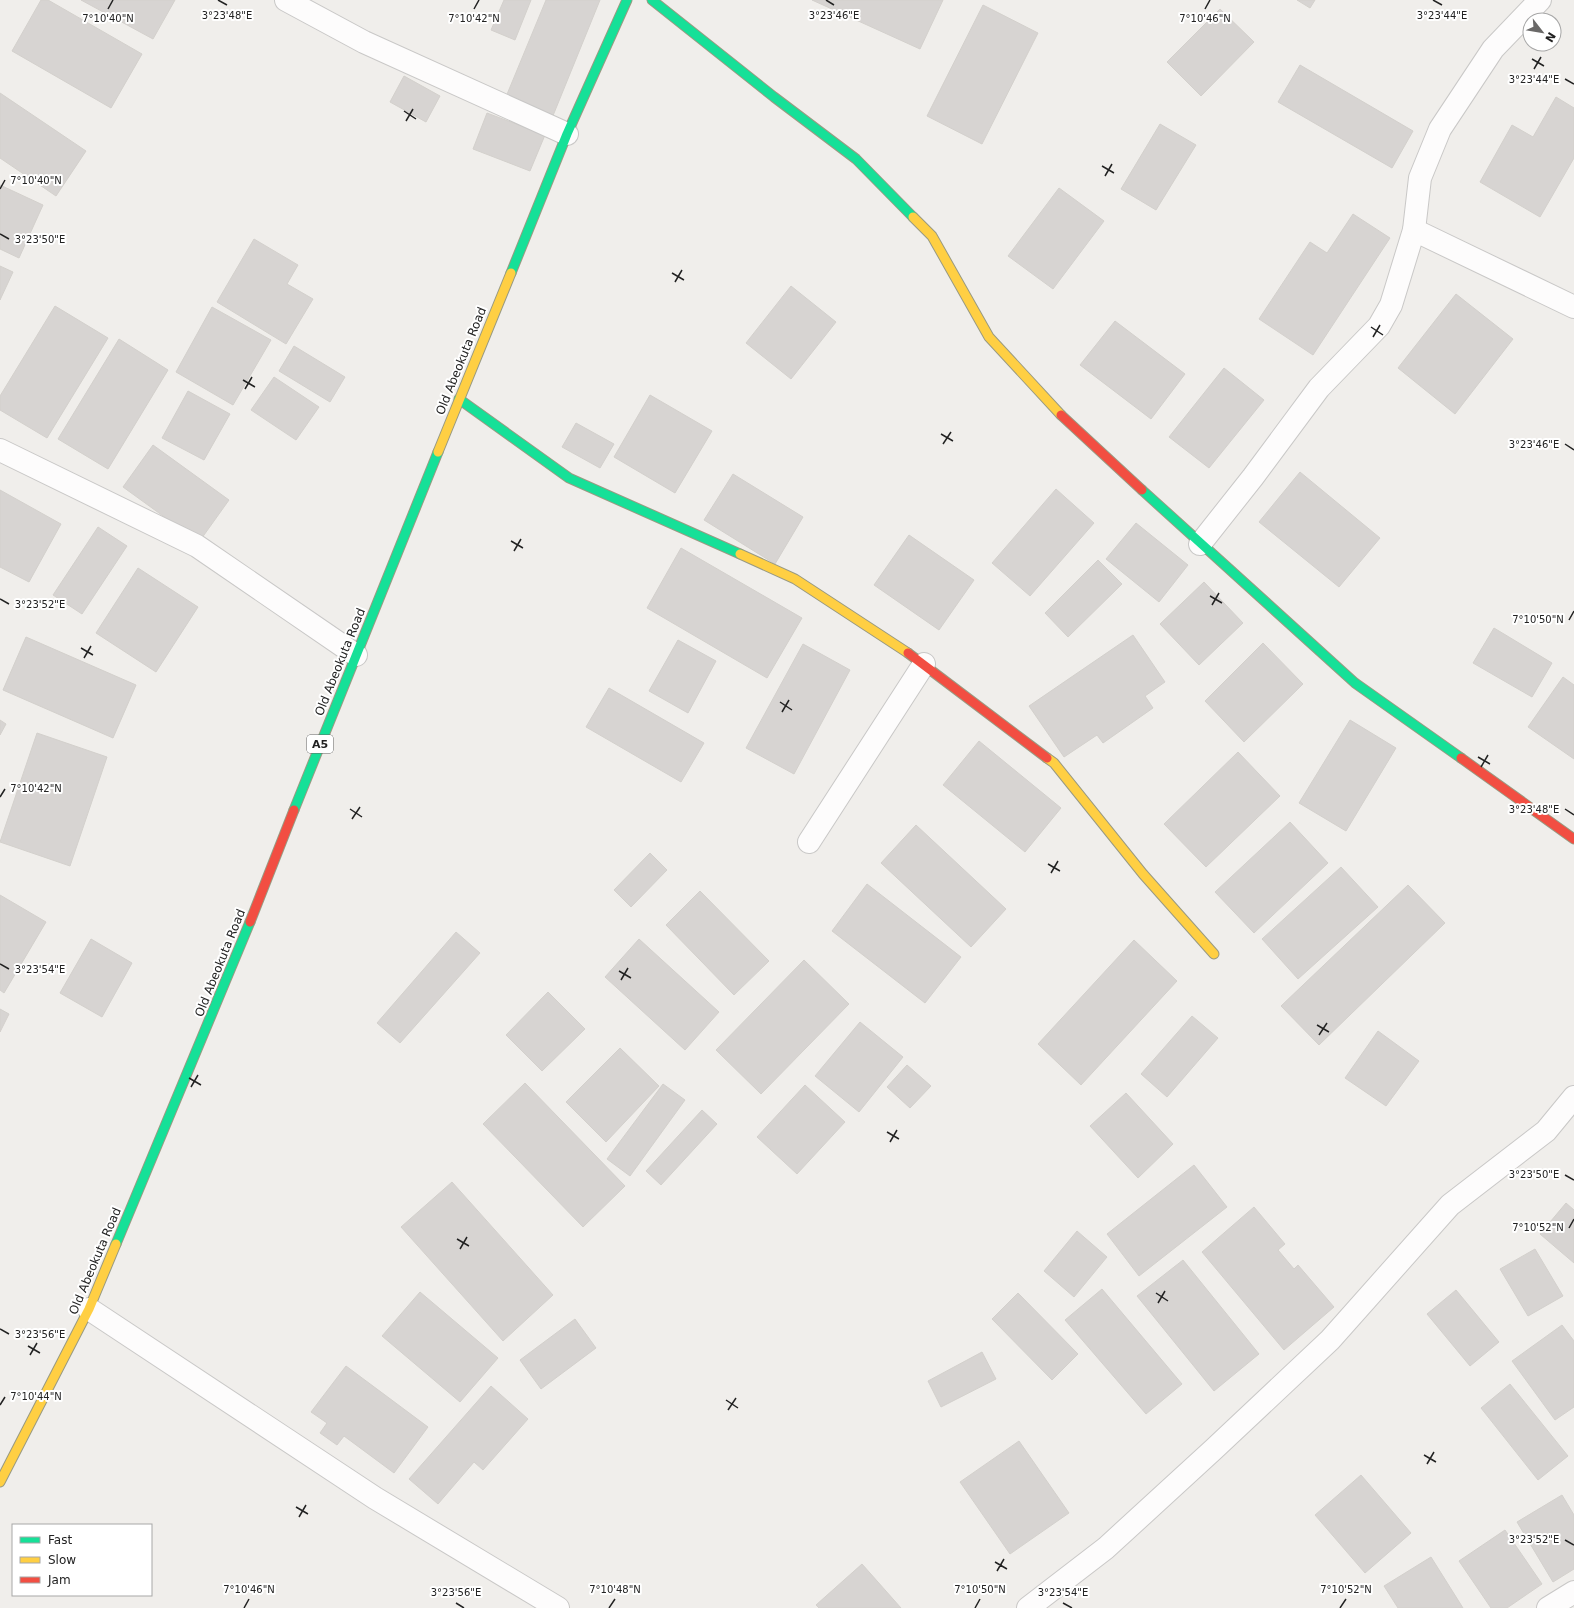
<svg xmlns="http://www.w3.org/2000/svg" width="1574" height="1608" font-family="'DejaVu Sans',sans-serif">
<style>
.building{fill:#d7d4d2;stroke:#d3d0cc}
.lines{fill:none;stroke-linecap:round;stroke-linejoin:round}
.street-casing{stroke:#c9c8c7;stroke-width:24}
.fast-casing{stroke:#999a82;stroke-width:11}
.slow-casing{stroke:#999a82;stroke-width:11}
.jam-casing{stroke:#999a82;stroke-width:11}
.street{stroke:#fdfcfc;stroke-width:22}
.fast{stroke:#16e098;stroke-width:9}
.slow{stroke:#ffcf43;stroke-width:9}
.jam{stroke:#f24e42;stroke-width:9}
.ticks{fill:none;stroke:#222;stroke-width:1.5}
.labels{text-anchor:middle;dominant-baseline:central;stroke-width:4;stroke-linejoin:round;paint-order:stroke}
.shield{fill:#fff;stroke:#646464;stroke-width:1}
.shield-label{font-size:11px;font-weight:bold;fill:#222}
.street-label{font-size:12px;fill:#222;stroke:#fff}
.ticks-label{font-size:10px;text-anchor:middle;fill:#222;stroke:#fff;stroke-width:4;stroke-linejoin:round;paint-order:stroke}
</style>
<rect width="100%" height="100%" fill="#f0eeeb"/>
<g class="building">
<path d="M 41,0 L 48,0 L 142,54 L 111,108 L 12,51 Z"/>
<path d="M 81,0 L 175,0 L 153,39 Z"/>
<path d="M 504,0 L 531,0 L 515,40 L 491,30 Z"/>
<path d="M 546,0 L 600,0 L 550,123 L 503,104 Z"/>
<path d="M 812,0 L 943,0 L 920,49 Z"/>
<path d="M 1297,0 L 1315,0 L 1310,8 Z"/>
<path d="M 983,5 L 1038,33 L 982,144 L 927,116 Z"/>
<path d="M 1220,9 L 1254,42 L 1201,96 L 1167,62 Z"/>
<path d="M 1300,65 L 1413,131 L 1392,168 L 1278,102 Z"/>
<path d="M 404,76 L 440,96 L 426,122 L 390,102 Z"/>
<path d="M 0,93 L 86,151 L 56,196 L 0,158 Z"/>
<path d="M 1556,97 L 1574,108 L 1574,158 L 1540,217 L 1480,182 L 1512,125 L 1533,137 Z"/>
<path d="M 487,113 L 545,135 L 530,171 L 473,149 Z"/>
<path d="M 1160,124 L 1196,145 L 1156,210 L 1121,189 Z"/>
<path d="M 0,185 L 43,205 L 19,258 L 0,249 Z"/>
<path d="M 1059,188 L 1104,221 L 1053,289 L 1008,256 Z"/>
<path d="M 1353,214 L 1390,238 L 1313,355 L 1259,319 L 1310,242 L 1327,253 Z"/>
<path d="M 254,239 L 298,265 L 287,284 L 313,299 L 286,344 L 217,302 Z"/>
<path d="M 0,266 L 13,272 L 0,300 Z"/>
<path d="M 791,286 L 836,322 L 791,379 L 746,343 Z"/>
<path d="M 1456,294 L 1513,339 L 1455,414 L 1398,368 Z"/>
<path d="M 55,306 L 108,338 L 47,438 L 0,410 L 0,396 Z"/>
<path d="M 212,307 L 271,340 L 233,405 L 176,372 Z"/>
<path d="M 1115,321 L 1185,374 L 1151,419 L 1080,365 Z"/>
<path d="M 119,339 L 168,370 L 108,469 L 58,439 Z"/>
<path d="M 294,346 L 345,377 L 330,402 L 279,371 Z"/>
<path d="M 1224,368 L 1264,400 L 1209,468 L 1169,437 Z"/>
<path d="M 274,377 L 319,407 L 296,440 L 251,410 Z"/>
<path d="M 188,391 L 230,414 L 204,460 L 162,438 Z"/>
<path d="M 650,395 L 712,431 L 675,493 L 614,457 Z"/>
<path d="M 576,423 L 614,444 L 600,468 L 562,447 Z"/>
<path d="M 153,445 L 229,500 L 199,542 L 123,487 Z"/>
<path d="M 1300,472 L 1380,538 L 1339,587 L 1259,522 Z"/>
<path d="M 733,474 L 803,517 L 775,564 L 704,520 Z"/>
<path d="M 1056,489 L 1094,523 L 1030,596 L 992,563 Z"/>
<path d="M 0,490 L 61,524 L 29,582 L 0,567 Z"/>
<path d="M 1136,523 L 1188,565 L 1159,602 L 1106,559 Z"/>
<path d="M 98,527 L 127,546 L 82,614 L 53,595 Z"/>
<path d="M 909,535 L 974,580 L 939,630 L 874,585 Z"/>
<path d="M 681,548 L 802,618 L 767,678 L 647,608 Z"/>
<path d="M 1098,560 L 1122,584 L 1068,637 L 1045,613 Z"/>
<path d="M 138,568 L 198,607 L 156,672 L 96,633 Z"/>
<path d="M 1204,582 L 1243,623 L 1199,665 L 1160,624 Z"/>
<path d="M 1494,628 L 1552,663 L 1532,697 L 1473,663 Z"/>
<path d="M 1133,635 L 1165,682 L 1145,696 L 1153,708 L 1103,743 L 1097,735 L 1064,757 L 1029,706 Z"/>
<path d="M 26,637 L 136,685 L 113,738 L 3,690 Z"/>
<path d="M 678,640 L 716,661 L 688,713 L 649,691 Z"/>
<path d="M 1263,643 L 1303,684 L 1244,742 L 1205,701 Z"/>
<path d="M 803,644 L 850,670 L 794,774 L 746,748 Z"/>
<path d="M 1563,677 L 1574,685 L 1574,759 L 1528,727 Z"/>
<path d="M 609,688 L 704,743 L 681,782 L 586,727 Z"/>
<path d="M 0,720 L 6,724 L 0,735 Z"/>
<path d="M 1350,720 L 1396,748 L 1346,831 L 1299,803 Z"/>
<path d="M 37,733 L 107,757 L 70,866 L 0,842 Z"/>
<path d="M 979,741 L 1061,808 L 1025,852 L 943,785 Z"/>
<path d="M 1238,752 L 1280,796 L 1206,867 L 1164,824 Z"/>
<path d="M 1290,822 L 1328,863 L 1254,933 L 1215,892 Z"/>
<path d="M 916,825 L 1006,909 L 971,947 L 881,863 Z"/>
<path d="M 650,853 L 667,870 L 631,907 L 614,890 Z"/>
<path d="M 1341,867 L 1378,907 L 1298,979 L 1262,939 Z"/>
<path d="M 867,884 L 961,957 L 925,1003 L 832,931 Z"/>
<path d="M 1408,885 L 1445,923 L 1319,1045 L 1281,1006 Z"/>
<path d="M 700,891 L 769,961 L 734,995 L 666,925 Z"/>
<path d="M 0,895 L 46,922 L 4,993 L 0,990 Z"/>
<path d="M 456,932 L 480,953 L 400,1043 L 377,1023 Z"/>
<path d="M 91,939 L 132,963 L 102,1017 L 60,993 Z"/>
<path d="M 639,939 L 719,1012 L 685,1050 L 605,977 Z"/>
<path d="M 1134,940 L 1177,981 L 1081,1085 L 1038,1044 Z"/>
<path d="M 804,960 L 849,1004 L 761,1094 L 716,1050 Z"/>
<path d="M 548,992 L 585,1029 L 542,1071 L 506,1035 Z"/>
<path d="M 0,1009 L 9,1014 L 0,1032 Z"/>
<path d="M 1192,1016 L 1218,1038 L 1167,1097 L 1141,1074 Z"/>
<path d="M 860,1022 L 903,1057 L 859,1112 L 815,1076 Z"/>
<path d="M 1378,1031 L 1419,1061 L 1386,1106 L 1345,1078 Z"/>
<path d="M 620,1048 L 659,1086 L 606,1142 L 566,1102 Z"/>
<path d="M 907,1065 L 931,1086 L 910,1108 L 887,1087 Z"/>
<path d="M 525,1083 L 625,1186 L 583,1227 L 483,1124 Z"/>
<path d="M 663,1084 L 685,1100 L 630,1176 L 607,1159 Z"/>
<path d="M 805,1085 L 845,1122 L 797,1174 L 757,1137 Z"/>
<path d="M 1126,1093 L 1173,1144 L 1138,1178 L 1090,1126 Z"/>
<path d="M 702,1110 L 717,1124 L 661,1185 L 646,1171 Z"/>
<path d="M 1194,1165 L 1227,1207 L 1139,1276 L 1107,1234 Z"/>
<path d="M 452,1182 L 553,1295 L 503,1341 L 401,1227 Z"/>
<path d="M 1566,1203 L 1574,1210 L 1574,1263 L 1540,1234 Z"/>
<path d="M 1254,1207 L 1285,1244 L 1278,1250 L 1294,1269 L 1298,1265 L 1334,1307 L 1284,1350 L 1202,1252 Z"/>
<path d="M 1077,1231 L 1107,1257 L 1074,1297 L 1044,1271 Z"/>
<path d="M 1535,1249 L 1563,1296 L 1528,1316 L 1500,1269 Z"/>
<path d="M 1183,1260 L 1259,1354 L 1214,1391 L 1137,1296 Z"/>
<path d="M 1102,1289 L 1182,1384 L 1146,1414 L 1065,1320 Z"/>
<path d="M 1456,1290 L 1499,1342 L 1470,1366 L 1427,1314 Z"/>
<path d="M 420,1292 L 498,1358 L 460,1402 L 382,1336 Z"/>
<path d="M 1018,1293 L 1078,1354 L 1052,1380 L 992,1319 Z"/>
<path d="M 575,1319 L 596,1348 L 541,1389 L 520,1360 Z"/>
<path d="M 1562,1325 L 1574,1341 L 1574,1407 L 1555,1420 L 1512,1361 Z"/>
<path d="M 982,1352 L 996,1379 L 941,1407 L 928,1381 Z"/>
<path d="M 346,1366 L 428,1427 L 394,1473 L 344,1436 L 337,1445 L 320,1433 L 327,1423 L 311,1412 Z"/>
<path d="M 1510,1384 L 1568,1456 L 1538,1480 L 1481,1408 Z"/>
<path d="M 491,1386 L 528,1419 L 483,1470 L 474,1462 L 438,1504 L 409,1479 Z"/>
<path d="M 1019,1441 L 1069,1513 L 1010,1554 L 960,1482 Z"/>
<path d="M 1361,1475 L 1411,1533 L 1365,1573 L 1315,1515 Z"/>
<path d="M 1562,1495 L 1574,1515 L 1574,1569 L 1553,1582 L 1517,1522 Z"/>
<path d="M 1505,1530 L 1542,1584 L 1507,1608 L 1491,1608 L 1459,1561 Z"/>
<path d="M 1431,1557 L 1463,1608 L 1398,1608 L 1384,1586 Z"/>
<path d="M 862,1564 L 901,1608 L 819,1608 L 816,1605 Z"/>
</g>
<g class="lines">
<g class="street-casing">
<g id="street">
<path d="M 286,0 L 364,42 L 567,134"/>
<path d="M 1414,230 L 1574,307"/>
<path d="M 0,450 L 197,546 L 356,655"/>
<path d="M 1200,544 L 1253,477 L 1319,388 L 1379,326 L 1391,305 L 1414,230 L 1420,178 L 1440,129 L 1493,49 L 1540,0"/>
<path d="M 809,842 L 924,664"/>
<path d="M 89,1309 L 375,1498 L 558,1608"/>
<path d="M 1028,1608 L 1106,1548 L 1214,1449 L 1330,1340 L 1450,1205 L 1546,1131 L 1574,1097"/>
<path d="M 1548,1608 L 1574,1592"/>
</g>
</g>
<g class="fast-casing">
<g id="fast">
<path d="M 652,0 L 774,97 L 856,159 L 913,217"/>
<path d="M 511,273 L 567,134 L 627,0"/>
<path d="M 459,399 L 569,478 L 740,554"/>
<path d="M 1142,490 L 1355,683 L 1461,758"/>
<path d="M 294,810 L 438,452"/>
<path d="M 116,1244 L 250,922"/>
</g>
</g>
<g class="slow-casing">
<g id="slow">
<path d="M 913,217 L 932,236 L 989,337 L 1061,415"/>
<path d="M 438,452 L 511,273"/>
<path d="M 740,554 L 795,579 L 908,653"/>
<path d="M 1047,758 L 1054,763 L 1143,874 L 1214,954"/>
<path d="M 0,1482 L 89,1309 L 116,1244"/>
</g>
</g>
<g class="jam-casing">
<g id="jam">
<path d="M 1061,415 L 1142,490"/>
<path d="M 908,653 L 1047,758"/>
<path d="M 1461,758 L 1574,839"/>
<path d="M 250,922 L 294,810"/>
</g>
</g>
<use href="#street" class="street"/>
<use href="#fast" class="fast"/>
<use href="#slow" class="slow"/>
<use href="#jam" class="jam"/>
</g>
<path class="ticks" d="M 218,0 L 227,5M 826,0 L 834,5M 1433,0 L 1442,5M 108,9 L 113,0M 474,9 L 479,0M 1205,9 L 1210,0M 1532,59 L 1544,66M 1534,69 L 1541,57M 1565,79 L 1574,84M 404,111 L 416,119M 406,121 L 413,109M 1102,166 L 1114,173M 1105,176 L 1112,164M 0,189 L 5,180M 0,234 L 9,239M 672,273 L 684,280M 675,282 L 682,270M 1371,327 L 1383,335M 1373,337 L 1380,325M 243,380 L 255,387M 245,389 L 252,377M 941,434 L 953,441M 943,444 L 951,432M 1565,444 L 1574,450M 511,541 L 523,548M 514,551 L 521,539M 1210,596 L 1222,603M 0,599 L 9,604M 1212,605 L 1219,593M 1569,620 L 1574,611M 81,648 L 93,655M 84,658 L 91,646M 780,702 L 792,710M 782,712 L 789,700M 1478,757 L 1490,764M 1481,767 L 1488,755M 0,797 L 5,789M 350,809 L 362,817M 1565,809 L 1574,815M 352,819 L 360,807M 1048,864 L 1060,871M 1051,873 L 1058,861M 0,964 L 9,969M 619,971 L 631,978M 621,980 L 628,968M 1317,1025 L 1329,1032M 1319,1035 L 1327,1023M 189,1078 L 201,1085M 191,1087 L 198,1075M 887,1132 L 899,1139M 890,1142 L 897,1130M 1565,1175 L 1574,1180M 1569,1228 L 1574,1219M 457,1239 L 469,1246M 460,1249 L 467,1237M 1156,1293 L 1168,1301M 1158,1303 L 1165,1291M 0,1329 L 9,1334M 28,1346 L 40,1353M 30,1355 L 37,1343M 726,1400 L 738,1408M 0,1405 L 5,1397M 728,1410 L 736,1398M 1424,1455 L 1436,1462M 1427,1464 L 1434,1452M 296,1507 L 308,1514M 299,1517 L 306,1505M 1565,1540 L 1574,1545M 995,1562 L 1007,1569M 997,1571 L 1004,1559M 456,1603 L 464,1608M 1063,1603 L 1072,1608M 244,1608 L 249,1599M 609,1608 L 615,1599M 975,1608 L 980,1599M 1340,1608 L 1346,1599"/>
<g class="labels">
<rect class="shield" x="307" y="735" width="26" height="18" rx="3"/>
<g class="shield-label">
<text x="320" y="744">A5</text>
</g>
<g class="street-label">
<text transform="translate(461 361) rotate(-68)">Old Abeokuta Road</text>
<text transform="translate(340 662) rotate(-68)">Old Abeokuta Road</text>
<text transform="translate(220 963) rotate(-68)">Old Abeokuta Road</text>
<text transform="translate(95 1261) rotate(-67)">Old Abeokuta Road</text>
</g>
</g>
<g class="ticks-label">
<text x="227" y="19">3°23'48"E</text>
<text x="834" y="19">3°23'46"E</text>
<text x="1442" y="19">3°23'44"E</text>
<text x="1205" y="22">7°10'46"N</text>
<text x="108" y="22">7°10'40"N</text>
<text x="474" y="22">7°10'42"N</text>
<text x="1534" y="83">3°23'44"E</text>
<text x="36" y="184">7°10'40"N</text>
<text x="40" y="243">3°23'50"E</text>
<text x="1534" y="448">3°23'46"E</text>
<text x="40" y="608">3°23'52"E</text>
<text x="1538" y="623">7°10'50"N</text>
<text x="36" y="792">7°10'42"N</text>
<text x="1534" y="813">3°23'48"E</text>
<text x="40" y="973">3°23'54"E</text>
<text x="1534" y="1178">3°23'50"E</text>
<text x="1538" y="1231">7°10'52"N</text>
<text x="40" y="1338">3°23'56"E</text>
<text x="36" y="1400">7°10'44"N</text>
<text x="1534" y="1543">3°23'52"E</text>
<text x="249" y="1593">7°10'46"N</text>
<text x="615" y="1593">7°10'48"N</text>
<text x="980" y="1593">7°10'50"N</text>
<text x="1346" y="1593">7°10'52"N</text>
<text x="456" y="1596">3°23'56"E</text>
<text x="1063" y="1596">3°23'54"E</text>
</g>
<rect x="12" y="1524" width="140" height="72" fill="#ffffff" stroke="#a7a7a7"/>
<rect x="20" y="1537" width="20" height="6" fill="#16e098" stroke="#a7a7a7"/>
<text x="48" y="1544" font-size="12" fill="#222222">Fast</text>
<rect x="20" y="1557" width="20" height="6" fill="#ffcf43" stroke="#a7a7a7"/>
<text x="48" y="1564" font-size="12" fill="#222222">Slow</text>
<rect x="20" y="1577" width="20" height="6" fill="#f24e42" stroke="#a7a7a7"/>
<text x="48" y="1584" font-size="12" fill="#222222">Jam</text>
<g transform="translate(1542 32) rotate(121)"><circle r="19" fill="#ffffff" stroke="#a7a7a7"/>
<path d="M0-3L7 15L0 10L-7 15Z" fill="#6a6968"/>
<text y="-6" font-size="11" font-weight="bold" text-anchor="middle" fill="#222222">N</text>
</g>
</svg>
